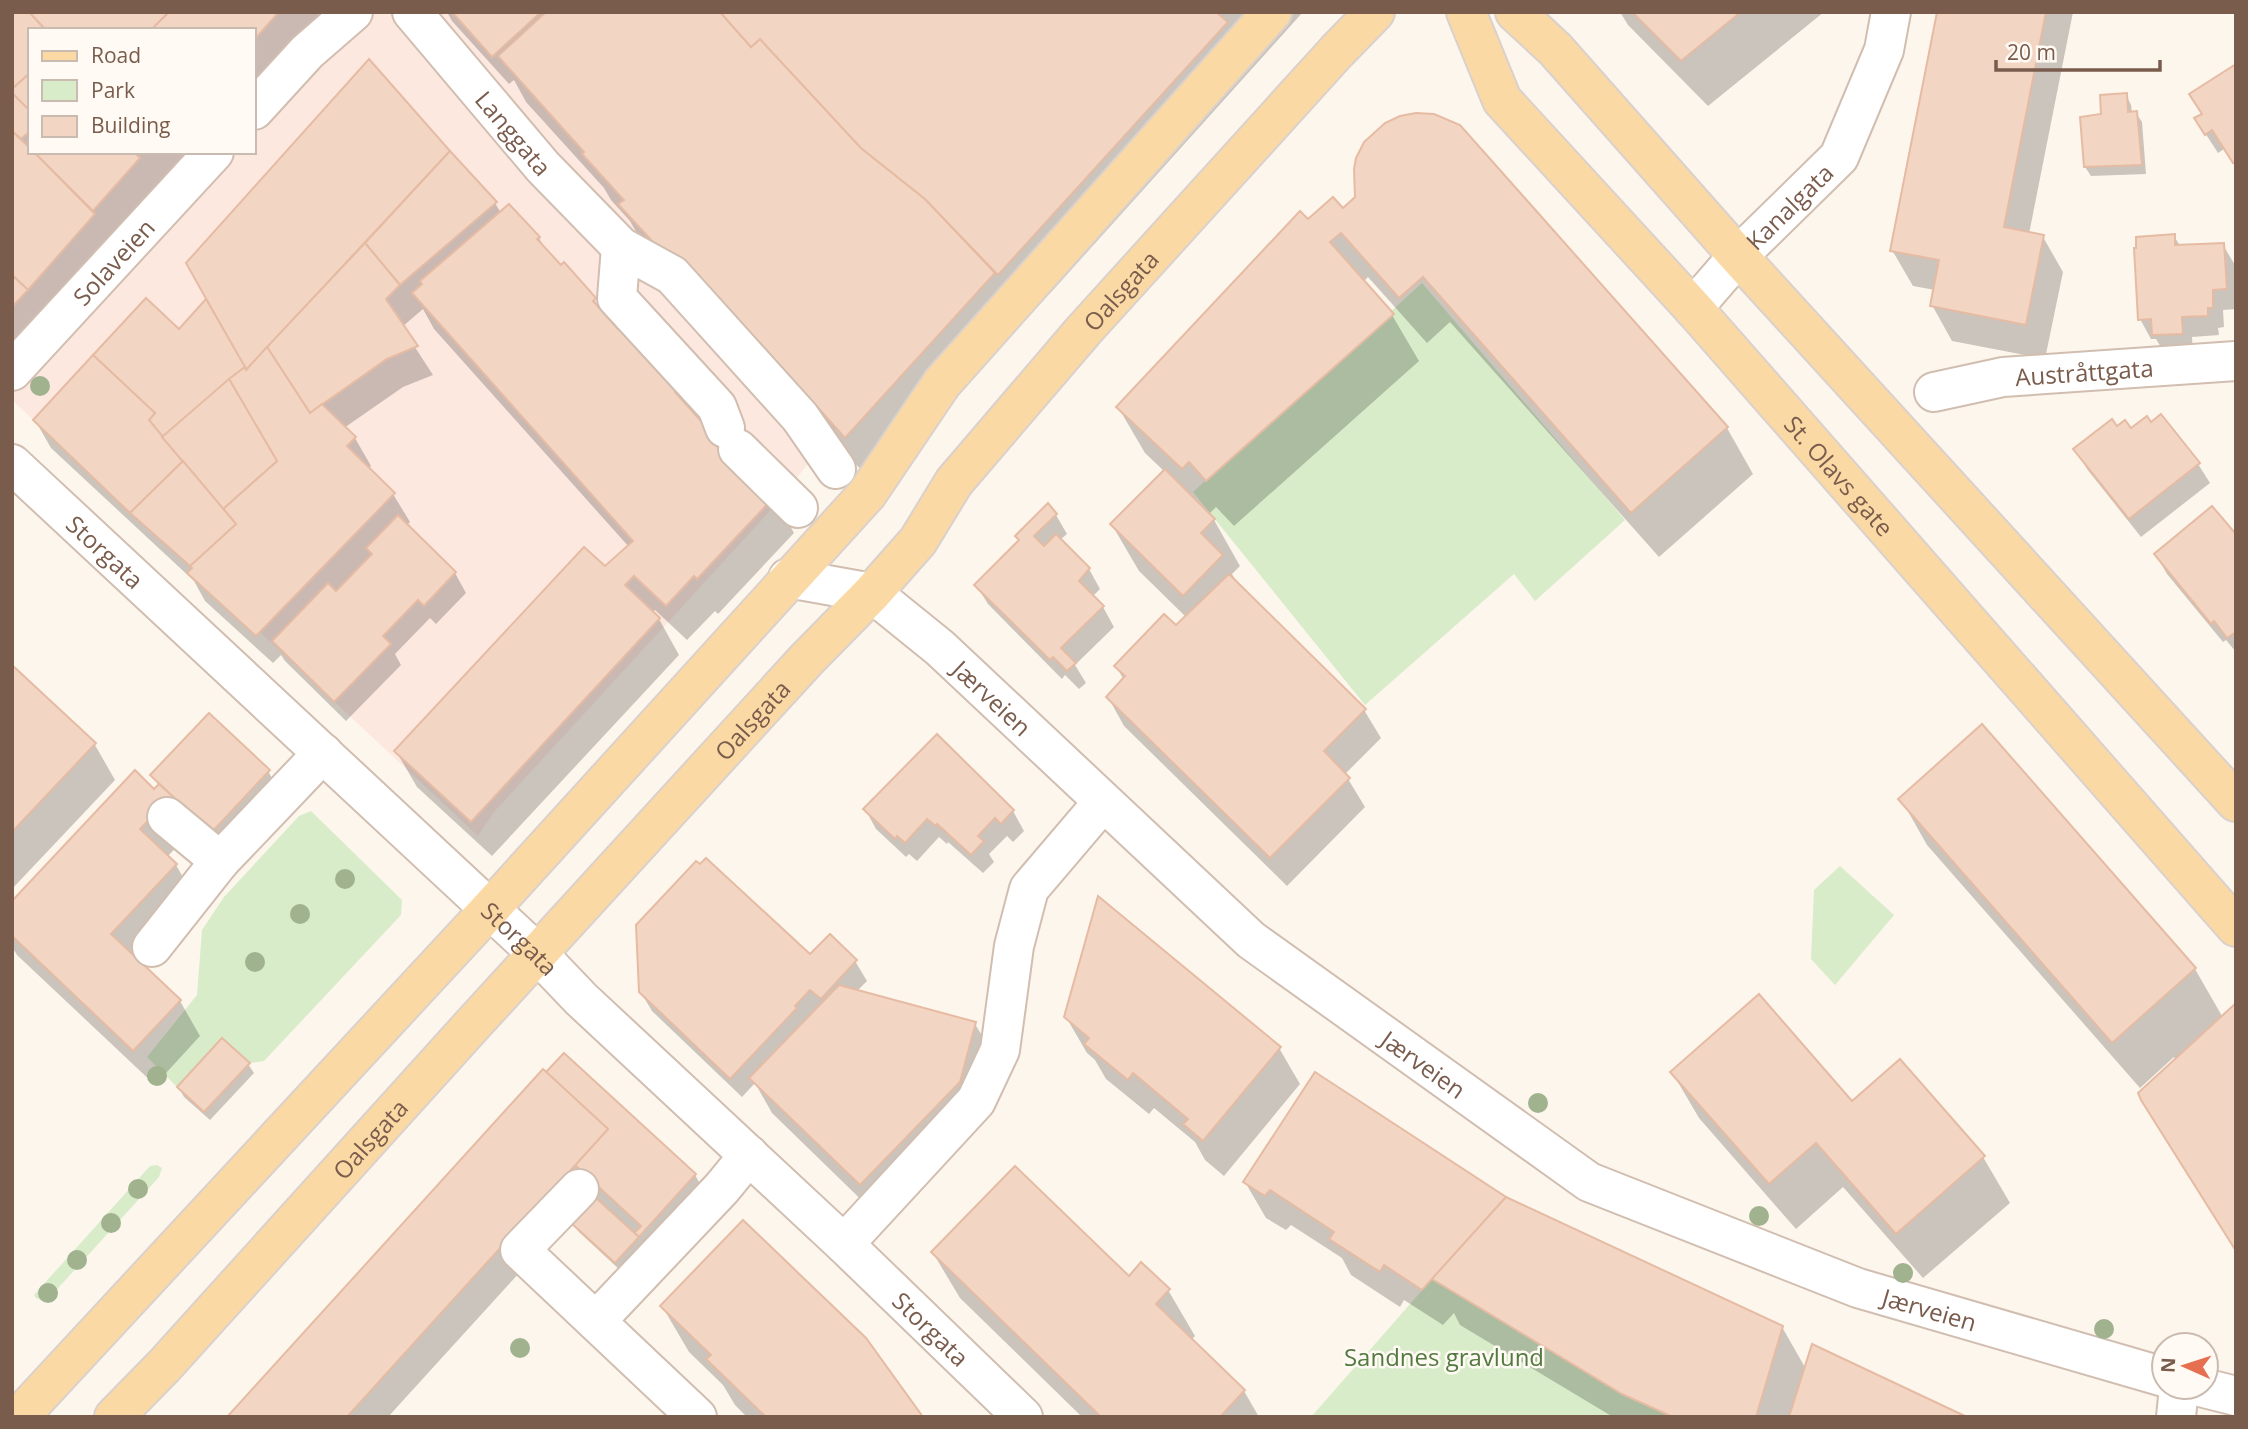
<svg xmlns="http://www.w3.org/2000/svg" width="2248" height="1429" font-family="'Open Sans',sans-serif">
<style>
.commercial{fill:#fde8e0;fill-rule:evenodd}
.green{fill:#d8ecc9}
.shadow{fill:#0003}
.building{fill:#f3d5c3;stroke:#e6bba3;stroke-width:2}
.lines{fill:none;stroke-linecap:round;stroke-linejoin:round}
.minor-casing{stroke:#d1beb0;stroke-width:42}
.major-casing{stroke:#dad1cd;stroke-width:42}
.minor{stroke:#fff;stroke-width:38}
.major{stroke:#fbd9a5;stroke-width:38}
.tree{fill:#a0b28e}
.labels{text-anchor:middle;dominant-baseline:central;stroke-width:5;stroke-linejoin:round;paint-order:stroke}
.street-label{font-size:24px;fill:#7a5c4d;stroke:#fffaf3}
.park-label{font-size:24px;fill:#537a41;stroke:#fffaf3}
</style>
<rect width="100%" height="100%" fill="#fdf6ec"/>
<path class="commercial" d="M 12,12 L 1210,12 L 855,402 L 780,500 L 494,812 L 478,836 L 12,400 ZM 30,30 L 254,30 L 254,152 L 30,152 Z"/>
<g class="green">
<path d="M 1422,283 L 1625,520 L 1535,601 L 1514,574 L 1365,705 L 1193,492 Z"/>
<path d="M 311,811 L 402,900 L 401,915 L 264,1061 L 250,1063 L 222,1038 L 177,1087 L 147,1057 L 197,995 L 202,930 L 224,897 L 299,816 Z"/>
<path d="M 1840,866 L 1894,915 L 1835,985 L 1811,959 L 1814,890 Z"/>
<path d="M 157,1165 L 162,1168 L 159,1177 L 50,1297 L 45,1302 L 36,1298 L 34,1295 L 150,1166 Z"/>
<path d="M 1432,1279 L 1622,1394 L 1673,1417 L 1311,1417 Z"/>
</g>
<g class="shadow">
<path d="M 12,12 L 318,12 L 318,16 L 254,86 L 254,30 L 30,30 L 30,152 L 203,152 L 12,353 Z"/>
<path d="M 447,12 L 1303,12 L 1054,289 L 1025,320 L 1022,318 L 873,483 L 804,407 L 647,251 L 630,221 L 611,200 L 604,188 L 526,102 L 514,80 L 509,84 L 452,21 Z"/>
<path d="M 1620,12 L 1824,12 L 1708,106 L 1628,25 Z"/>
<path d="M 1939,12 L 2073,12 L 2029,234 L 2043,237 L 2063,272 L 2045,359 L 1952,341 L 1932,305 L 1935,290 L 1913,286 L 1892,250 Z"/>
<path d="M 369,62 L 495,203 L 501,213 L 539,238 L 548,254 L 594,299 L 603,315 L 676,391 L 685,407 L 774,497 L 794,533 L 718,614 L 715,611 L 687,640 L 655,610 L 652,613 L 659,619 L 679,655 L 492,856 L 417,787 L 396,751 L 629,547 L 434,329 L 423,309 L 402,327 L 433,375 L 403,387 L 344,428 L 355,438 L 371,466 L 368,469 L 393,494 L 410,522 L 406,526 L 455,573 L 466,593 L 436,624 L 430,618 L 395,654 L 401,665 L 346,721 L 285,661 L 281,655 L 273,663 L 205,601 L 194,581 L 51,448 L 35,420 L 180,331 L 234,352 Z"/>
<path d="M 2236,66 L 2236,166 L 2224,149 L 2218,153 L 2196,119 L 2203,115 Z"/>
<path d="M 2126,95 L 2131,105 L 2132,113 L 2136,113 L 2142,122 L 2146,174 L 2091,176 L 2085,167 L 2103,115 Z"/>
<path d="M 1358,159 L 1727,428 L 1753,474 L 1659,557 L 1450,322 L 1427,343 L 1368,277 L 1363,282 L 1392,315 L 1419,361 L 1234,526 L 1216,507 L 1208,515 L 1214,520 L 1240,566 L 1232,574 L 1238,585 L 1364,710 L 1381,738 L 1345,774 L 1365,807 L 1287,886 L 1124,726 L 1108,697 L 1124,680 L 1116,666 L 1176,627 L 1186,617 L 1139,571 L 1112,525 L 1165,472 L 1145,453 L 1118,407 L 1307,222 L 1343,211 L 1357,198 L 1354,187 Z"/>
<path d="M 2174,236 L 2180,246 L 2223,245 L 2235,265 L 2236,309 L 2223,310 L 2224,327 L 2218,328 L 2219,335 L 2192,337 L 2193,353 L 2165,354 L 2156,339 L 2151,339 L 2140,319 Z"/>
<path d="M 2117,428 L 2130,431 L 2198,464 L 2210,483 L 2141,537 L 2087,469 L 2076,449 Z"/>
<path d="M 1056,515 L 1067,534 L 1060,540 L 1089,569 L 1100,589 L 1092,597 L 1103,607 L 1114,627 L 1075,665 L 1086,683 L 1079,689 L 1065,675 L 1062,679 L 988,604 L 976,585 Z"/>
<path d="M 2236,537 L 2236,652 L 2226,640 L 2223,642 L 2167,574 L 2156,555 Z"/>
<path d="M 12,667 L 95,745 L 115,780 L 12,889 Z"/>
<path d="M 1982,727 L 2195,969 L 2222,1016 L 2236,1005 L 2236,1250 L 2142,1100 L 2176,1060 L 2174,1057 L 2140,1088 L 1927,845 L 1901,799 Z"/>
<path d="M 268,771 L 279,791 L 223,851 L 188,835 L 167,857 L 176,865 L 196,900 L 138,962 L 180,1001 L 200,1036 L 155,1085 L 17,955 L 12,947 L 12,903 L 154,791 L 159,786 L 153,776 Z"/>
<path d="M 865,809 L 1013,811 L 1024,831 L 1013,842 L 1007,836 L 989,854 L 994,862 L 983,873 L 948,842 L 947,844 L 939,837 L 917,861 L 909,854 L 906,857 L 876,829 Z"/>
<path d="M 810,957 L 855,961 L 867,981 L 856,992 L 975,1024 L 996,1059 L 881,1219 L 772,1113 L 755,1083 L 742,1097 L 652,1011 L 640,991 Z"/>
<path d="M 1066,1017 L 1279,1048 L 1300,1084 L 1224,1176 L 1205,1160 L 1195,1142 L 1154,1108 L 1149,1114 L 1106,1079 L 1095,1060 L 1087,1053 Z"/>
<path d="M 248,1064 L 254,1073 L 210,1120 L 184,1097 L 179,1088 Z"/>
<path d="M 1672,1072 L 1852,1103 L 1983,1157 L 2010,1203 L 1923,1278 L 1843,1187 L 1796,1229 L 1699,1118 Z"/>
<path d="M 546,1074 L 695,1175 L 711,1203 L 621,1271 L 579,1232 L 573,1223 L 597,1197 L 592,1193 L 388,1417 L 230,1417 Z"/>
<path d="M 1315,1075 L 1505,1199 L 1782,1327 L 1806,1369 L 1962,1417 L 1613,1417 L 1460,1325 L 1454,1313 L 1443,1325 L 1404,1300 L 1400,1307 L 1351,1275 L 1342,1258 L 1291,1225 L 1286,1230 L 1266,1218 L 1245,1182 Z"/>
<path d="M 933,1253 L 1129,1279 L 1168,1290 L 1195,1336 L 1191,1340 L 1244,1391 L 1259,1417 L 1082,1417 L 960,1298 Z"/>
<path d="M 662,1306 L 920,1417 L 747,1417 L 735,1405 L 723,1385 L 689,1352 Z"/>
</g>
<g class="building">
<path d="M 29,12 L 46,30 L 30,30 L 30,73 L 12,89 L 12,13 Z"/>
<path d="M 29,12 L 169,12 L 151,30 L 46,30 Z"/>
<path d="M 169,12 L 279,12 L 254,40 L 254,30 L 151,30 Z"/>
<path d="M 452,12 L 541,12 L 492,57 Z"/>
<path d="M 546,12 L 720,12 L 751,47 L 760,39 L 861,148 L 925,199 L 995,273 L 845,438 L 777,362 L 774,365 L 677,268 L 618,204 L 624,200 L 582,154 L 584,152 L 498,56 Z"/>
<path d="M 720,12 L 1216,12 L 1228,22 L 998,275 L 925,199 L 861,148 L 760,39 L 751,47 Z"/>
<path d="M 1632,12 L 1741,12 L 1681,61 Z"/>
<path d="M 1937,12 L 2046,12 L 2004,227 L 2044,235 L 2026,325 L 1930,306 L 1939,260 L 1890,251 Z"/>
<path d="M 369,59 L 450,151 L 246,370 L 186,263 Z"/>
<path d="M 2236,64 L 2236,161 L 2233,163 L 2212,130 L 2205,135 L 2194,118 L 2202,114 L 2189,94 Z"/>
<path d="M 30,73 L 30,111 L 12,93 L 12,89 Z"/>
<path d="M 12,93 L 30,111 L 30,131 L 21,139 L 12,131 Z"/>
<path d="M 2127,93 L 2128,112 L 2137,111 L 2142,165 L 2084,167 L 2080,117 L 2101,114 L 2100,95 Z"/>
<path d="M 1416,113 L 1434,114 L 1460,125 L 1728,427 L 1631,513 L 1423,277 L 1399,298 L 1341,233 L 1330,242 L 1394,314 L 1206,481 L 1189,462 L 1182,469 L 1116,407 L 1300,211 L 1308,219 L 1333,197 L 1343,208 L 1355,197 L 1354,169 L 1356,158 L 1364,142 L 1385,123 L 1400,116 Z"/>
<path d="M 12,131 L 30,148 L 30,152 L 34,152 L 95,214 L 28,290 L 12,275 Z"/>
<path d="M 450,151 L 497,202 L 400,285 L 365,243 Z"/>
<path d="M 34,152 L 134,152 L 140,158 L 93,211 Z"/>
<path d="M 509,204 L 540,237 L 537,239 L 561,265 L 564,262 L 596,298 L 593,301 L 618,329 L 620,326 L 678,390 L 675,392 L 700,420 L 703,417 L 775,496 L 697,579 L 694,576 L 666,606 L 634,576 L 625,585 L 660,618 L 471,822 L 394,751 L 584,547 L 605,566 L 633,541 L 412,293 L 422,284 L 420,281 Z"/>
<path d="M 2175,234 L 2175,245 L 2224,243 L 2227,289 L 2213,290 L 2213,308 L 2208,308 L 2208,316 L 2182,317 L 2183,334 L 2152,335 L 2151,319 L 2138,320 L 2134,248 L 2136,248 L 2136,237 Z"/>
<path d="M 365,243 L 400,285 L 386,299 L 418,346 L 387,359 L 310,413 L 267,347 Z"/>
<path d="M 12,275 L 28,290 L 12,307 Z"/>
<path d="M 146,298 L 179,329 L 206,299 L 245,367 L 162,437 L 149,420 L 155,413 L 93,355 Z"/>
<path d="M 267,347 L 310,413 L 322,404 L 356,437 L 347,446 L 395,493 L 256,636 L 187,573 L 192,568 L 190,566 L 236,524 L 223,509 L 277,461 L 229,379 L 245,367 L 246,370 Z"/>
<path d="M 93,355 L 155,413 L 149,420 L 183,461 L 130,513 L 33,420 Z"/>
<path d="M 229,379 L 277,461 L 223,509 L 162,437 Z"/>
<path d="M 2161,414 L 2200,463 L 2129,519 L 2073,449 L 2112,419 L 2117,426 L 2125,420 L 2131,428 L 2147,416 L 2151,422 Z"/>
<path d="M 183,461 L 236,524 L 190,566 L 130,513 Z"/>
<path d="M 1165,469 L 1215,519 L 1201,533 L 1223,555 L 1183,596 L 1110,524 Z"/>
<path d="M 1048,503 L 1057,514 L 1034,536 L 1044,546 L 1056,534 L 1090,568 L 1079,581 L 1104,606 L 1061,648 L 1076,663 L 1067,671 L 1053,657 L 1050,660 L 974,585 L 1019,540 L 1015,536 Z"/>
<path d="M 2212,506 L 2236,534 L 2236,632 L 2227,638 L 2214,621 L 2211,624 L 2154,554 Z"/>
<path d="M 398,515 L 456,572 L 424,606 L 418,600 L 383,636 L 391,644 L 334,702 L 272,641 L 328,583 L 336,591 L 372,554 L 366,548 Z"/>
<path d="M 1229,574 L 1366,709 L 1324,751 L 1350,778 L 1270,858 L 1106,697 L 1125,676 L 1114,666 L 1164,614 L 1176,625 Z"/>
<path d="M 12,665 L 96,743 L 12,832 Z"/>
<path d="M 209,713 L 270,770 L 211,833 L 150,775 Z"/>
<path d="M 1982,724 L 2196,968 L 2112,1043 L 1898,799 Z"/>
<path d="M 937,734 L 1014,810 L 1001,824 L 995,818 L 978,836 L 984,841 L 971,855 L 937,824 L 936,826 L 927,819 L 905,843 L 897,836 L 895,839 L 863,809 Z"/>
<path d="M 135,770 L 154,789 L 159,784 L 191,813 L 167,801 L 140,829 L 177,864 L 111,934 L 181,1000 L 133,1051 L 12,936 L 12,901 Z"/>
<path d="M 706,858 L 810,954 L 830,934 L 857,960 L 821,999 L 810,990 L 795,1006 L 797,1008 L 730,1079 L 639,992 L 636,925 L 696,861 L 700,864 Z"/>
<path d="M 1098,896 L 1281,1047 L 1203,1141 L 1183,1124 L 1188,1119 L 1133,1073 L 1128,1080 L 1084,1044 L 1089,1038 L 1064,1017 Z"/>
<path d="M 839,985 L 976,1022 L 960,1082 L 860,1185 L 749,1078 Z"/>
<path d="M 1759,994 L 1852,1101 L 1900,1059 L 1985,1156 L 1896,1234 L 1816,1143 L 1769,1184 L 1670,1072 Z"/>
<path d="M 2236,1003 L 2236,1251 L 2141,1100 L 2138,1093 Z"/>
<path d="M 222,1038 L 250,1063 L 204,1112 L 177,1087 Z"/>
<path d="M 564,1053 L 696,1174 L 639,1237 L 634,1233 L 641,1226 L 575,1165 L 608,1129 L 546,1072 Z"/>
<path d="M 543,1069 L 608,1129 L 347,1417 L 227,1417 Z"/>
<path d="M 1315,1072 L 1506,1197 L 1422,1290 L 1384,1265 L 1380,1272 L 1329,1239 L 1334,1232 L 1270,1190 L 1265,1196 L 1243,1182 Z"/>
<path d="M 1015,1166 L 1129,1276 L 1141,1262 L 1170,1289 L 1156,1304 L 1245,1390 L 1220,1417 L 1101,1417 L 931,1252 Z"/>
<path d="M 595,1197 L 639,1237 L 615,1263 L 571,1223 Z"/>
<path d="M 1506,1197 L 1783,1326 L 1756,1417 L 1673,1417 L 1622,1394 L 1432,1279 Z"/>
<path d="M 743,1220 L 866,1338 L 923,1417 L 766,1417 L 706,1359 L 711,1355 L 660,1306 Z"/>
<path d="M 1812,1344 L 1967,1417 L 1789,1417 Z"/>
</g>
<g class="lines">
<g class="minor-casing">
<g id="minor">
<path id="s1" d="M 412,12 L 543,167 L 621,247 L 672,275 L 800,417 L 836,469"/>
<path d="M 254,110 L 307,52 L 353,12"/>
<path d="M 621,247 L 617,298 L 717,407 L 725,428"/>
<path id="s2" d="M 1693,308 L 1738,256 L 1839,157 L 1884,50 L 1891,12"/>
<path id="s3" d="M 12,371 L 214,152"/>
<path id="s4" d="M 1934,392 L 2003,377 L 2236,361"/>
<path d="M 738,449 L 798,508"/>
<path id="s5" d="M 12,464 L 538,954 L 581,999 L 844,1244 L 1023,1417"/>
<path id="s6" d="M 788,578 L 872,593 L 940,648 L 1251,940 L 1589,1182 L 1858,1288 L 2164,1377"/>
<path d="M 167,817 L 220,861"/>
<path d="M 152,947 L 220,861 L 323,753"/>
<path d="M 579,1189 L 520,1250 L 697,1417"/>
<path d="M 844,1244 L 976,1101 L 1000,1050 L 1014,946 L 1029,889 L 1103,802"/>
<path d="M 596,1321 L 722,1188 L 749,1155"/>
<path d="M 2200,1387 L 2236,1396"/>
<path d="M 2176,1417 L 2179,1387"/>
</g>
</g>
<g class="major-casing">
<g id="major">
<path id="s7" d="M 1466,12 L 1502,100 L 1693,308 L 2236,927"/>
<path d="M 1515,12 L 1555,49 L 1738,256 L 2236,802"/>
<path d="M 19,1417 L 489,910 L 867,494 L 942,383 L 1272,12"/>
<path id="s8" d="M 114,1417 L 164,1366 L 474,1023 L 807,659 L 872,593 L 918,541 L 954,482 L 1084,330 L 1337,51 L 1375,12"/>
</g>
</g>
<use href="#minor" class="minor"/>
<use href="#major" class="major"/>
</g>
<g class="tree">
<circle cx="40" cy="386" r="10"/>
<circle cx="345" cy="879" r="10"/>
<circle cx="300" cy="914" r="10"/>
<circle cx="255" cy="962" r="10"/>
<circle cx="157" cy="1076" r="10"/>
<circle cx="1538" cy="1103" r="10"/>
<circle cx="138" cy="1189" r="10"/>
<circle cx="1759" cy="1216" r="10"/>
<circle cx="111" cy="1223" r="10"/>
<circle cx="77" cy="1260" r="10"/>
<circle cx="1903" cy="1273" r="10"/>
<circle cx="48" cy="1293" r="10"/>
<circle cx="2104" cy="1329" r="10"/>
<circle cx="520" cy="1348" r="10"/>
</g>
<g class="labels">
<g class="street-label">
<text stroke="none"><textPath href="#s1" startOffset="158">Langgata</textPath></text>
<text stroke="none"><textPath href="#s2" startOffset="140">Kanalgata</textPath></text>
<text stroke="none"><textPath href="#s3" startOffset="149">Solaveien</textPath></text>
<text stroke="none"><textPath href="#s8" startOffset="1512">Oalsgata</textPath></text>
<text stroke="none"><textPath href="#s4" startOffset="152">Austråttgata</textPath></text>
<text stroke="none"><textPath href="#s7" startOffset="600">St. Olavs gate</textPath></text>
<text stroke="none"><textPath href="#s5" startOffset="128">Storgata</textPath></text>
<text stroke="none"><textPath href="#s6" startOffset="245">Jærveien</textPath></text>
<text stroke="none"><textPath href="#s8" startOffset="945">Oalsgata</textPath></text>
<text stroke="none"><textPath href="#s5" startOffset="695">Storgata</textPath></text>
<text stroke="none"><textPath href="#s6" startOffset="812">Jærveien</textPath></text>
<text stroke="none"><textPath href="#s8" startOffset="378">Oalsgata</textPath></text>
<text stroke="none"><textPath href="#s6" startOffset="1379">Jærveien</textPath></text>
<text stroke="none"><textPath href="#s5" startOffset="1262">Storgata</textPath></text>
</g>
<g class="park-label">
<text x="1444" y="1356">Sandnes gravlund</text>
</g>
</g>
<rect width="2248" height="1429" fill="none" stroke="#7a5c4d" stroke-width="28"/>
<rect x="28" y="28" width="228" height="126" fill="#fffaf3" stroke="#cabbb1" stroke-width="2"/>
<rect x="42" y="51" width="35" height="10" fill="#fbd9a5" stroke="#cabbb1" stroke-width="2"/>
<text x="91" y="63" font-size="21" fill="#7a5c4d">Road</text>
<rect x="42" y="80" width="35" height="21" fill="#d8ecc9" stroke="#cabbb1" stroke-width="2"/>
<text x="91" y="98" font-size="21" fill="#7a5c4d">Park</text>
<rect x="42" y="116" width="35" height="21" fill="#f3d5c3" stroke="#cabbb1" stroke-width="2"/>
<text x="91" y="133" font-size="21" fill="#7a5c4d">Building</text>
<g transform="translate(2185 1366) rotate(273)"><circle r="33" fill="#fffaf3" stroke="#cabbb1" stroke-width="2"/>
<path d="M0-5L12 26L0 18L-12 26Z" fill="#e76f51"/>
<text y="-10" font-size="19" font-weight="bold" text-anchor="middle" fill="#7a5c4d">N</text>
</g>
<path d="M1996 60v10h164v-10" fill="none" stroke="#7a5c4d" stroke-width="3.5"/>
<text x="2007" y="60" font-size="21" fill="#7a5c4d" stroke="#fffaf3" stroke-width="5" paint-order="stroke">20 m</text>
</svg>
